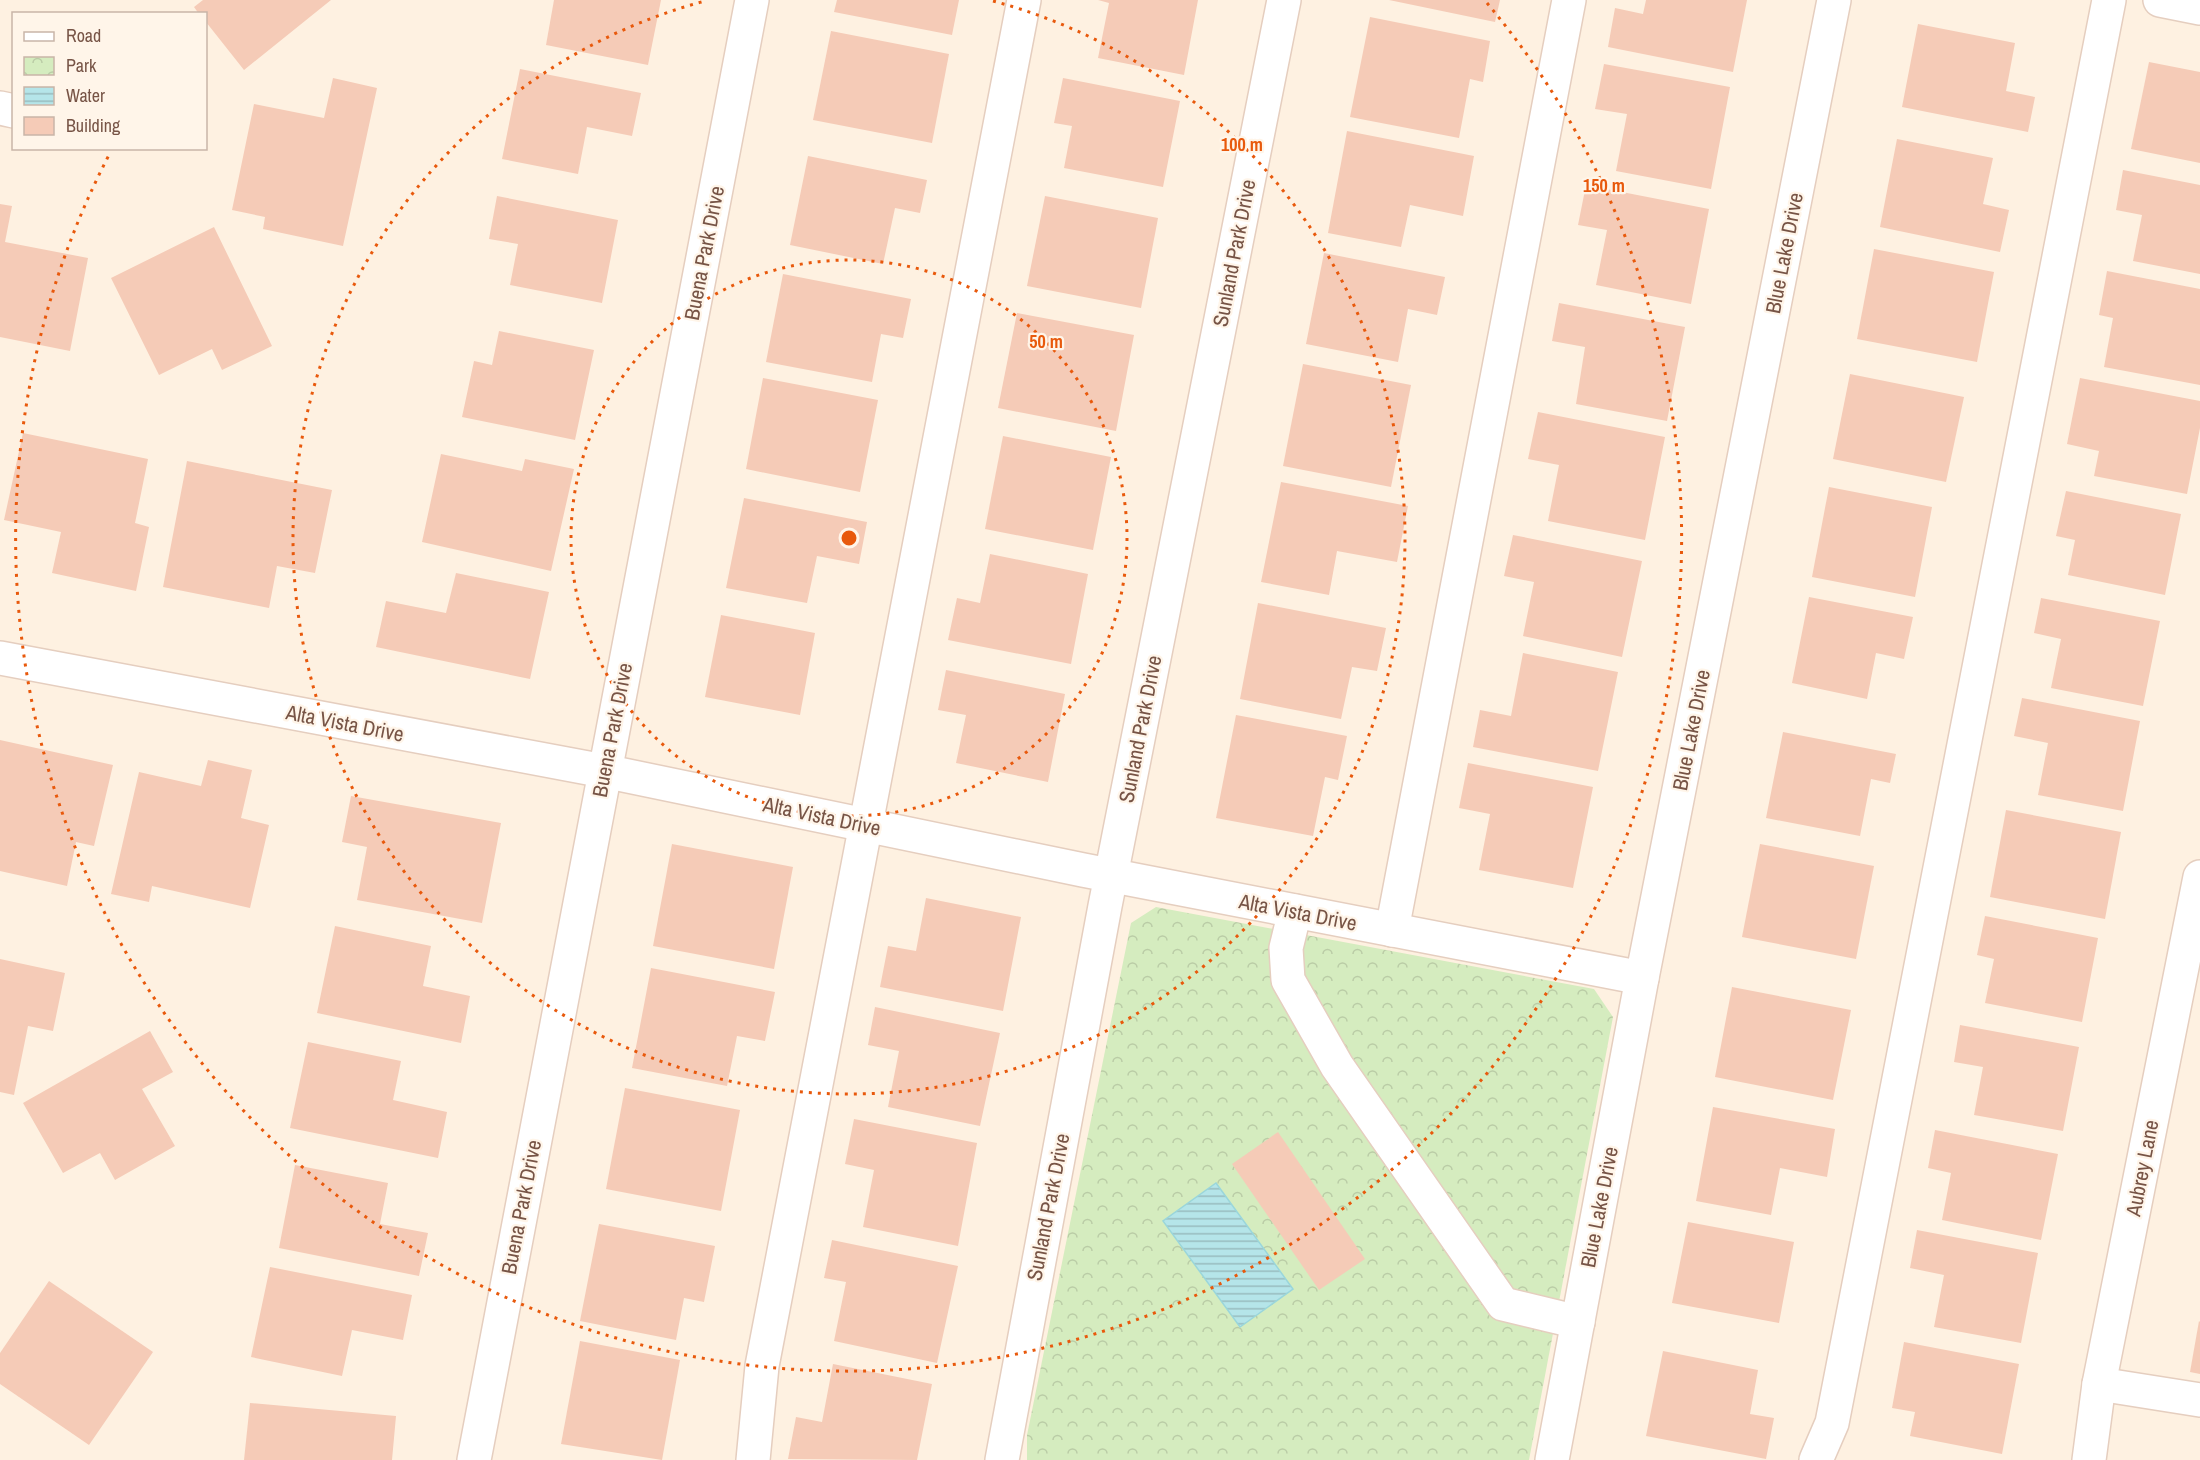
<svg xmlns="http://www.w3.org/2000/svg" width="2200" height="1460" font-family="'Archivo Narrow',sans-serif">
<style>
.park{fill:url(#park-crowns)}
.water{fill:url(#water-rules);stroke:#9ad6db;stroke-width:1.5}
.building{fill:#f5cbb7}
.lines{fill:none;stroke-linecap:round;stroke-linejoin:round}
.minor-casing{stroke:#e5cebf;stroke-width:36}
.minor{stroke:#fff;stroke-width:33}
.ring{fill:none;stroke:#e8590c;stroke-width:3;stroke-dasharray:3 6}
.labels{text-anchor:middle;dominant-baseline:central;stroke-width:4.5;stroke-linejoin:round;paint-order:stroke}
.street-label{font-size:21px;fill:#775446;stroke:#fff5e9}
.centre{fill:#e8590c;stroke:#fff5e9;stroke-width:3}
.ring-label{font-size:18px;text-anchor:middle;font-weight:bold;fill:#e8590c;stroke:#fff5e9;stroke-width:4.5;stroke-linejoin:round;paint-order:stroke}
</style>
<defs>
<pattern id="park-crowns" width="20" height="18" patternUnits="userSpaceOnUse" patternTransform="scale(1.5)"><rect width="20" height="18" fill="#d5ecbf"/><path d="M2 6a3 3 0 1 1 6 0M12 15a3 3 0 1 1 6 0" fill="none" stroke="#bacca6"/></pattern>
<pattern id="water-rules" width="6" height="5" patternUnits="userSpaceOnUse" patternTransform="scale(1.5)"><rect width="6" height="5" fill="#b5e5e9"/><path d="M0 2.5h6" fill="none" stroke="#98bcbf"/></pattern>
</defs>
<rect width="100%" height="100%" fill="#fef1e1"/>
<path class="park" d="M 1156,907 L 1594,989 L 1613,1017 L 1529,1460 L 1027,1460 L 1027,1435 L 1131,923 Z"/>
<path class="water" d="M 1216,1183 L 1293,1289 L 1240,1327 L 1163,1221 Z"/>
<g class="building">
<path d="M 203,0 L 331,0 L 244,70 L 206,22 L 206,14 L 199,14 L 194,7 Z"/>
<path d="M 554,0 L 661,0 L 648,65 L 546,45 Z"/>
<path d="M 837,0 L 959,0 L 952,35 L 834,12 Z"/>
<path d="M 1098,0 L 1198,0 L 1184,75 L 1098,58 L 1109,3 Z"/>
<path d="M 1389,0 L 1500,0 L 1495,22 Z"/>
<path d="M 1646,0 L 1747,0 L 1733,72 L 1608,47 L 1615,8 L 1643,14 Z"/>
<path d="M 1370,17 L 1490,41 L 1483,82 L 1470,79 L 1459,138 L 1350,117 Z"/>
<path d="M 1918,24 L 2015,43 L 2006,91 L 2035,97 L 2028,132 L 1902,107 Z"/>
<path d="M 831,31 L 949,54 L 932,143 L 813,120 Z"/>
<path d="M 2149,62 L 2200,72 L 2200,163 L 2131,149 Z"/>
<path d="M 1604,64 L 1730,87 L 1711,189 L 1616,171 L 1627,114 L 1595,109 Z"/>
<path d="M 520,69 L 641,93 L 632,136 L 587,127 L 578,174 L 502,159 Z"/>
<path d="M 333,78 L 377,88 L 343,246 L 263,229 L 265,217 L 232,210 L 254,104 L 324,118 Z"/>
<path d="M 1063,78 L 1180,101 L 1163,187 L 1064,168 L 1072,126 L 1054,123 Z"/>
<path d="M 1347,131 L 1474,156 L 1463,216 L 1410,205 L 1401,247 L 1328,233 Z"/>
<path d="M 1897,139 L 1993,158 L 1983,204 L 2009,210 L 2000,252 L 1880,227 Z"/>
<path d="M 808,156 L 927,180 L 920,213 L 895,208 L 883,264 L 790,245 Z"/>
<path d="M 2123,170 L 2200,185 L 2200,274 L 2133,261 L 2142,215 L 2116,210 Z"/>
<path d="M 1586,185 L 1709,209 L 1691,304 L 1596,285 L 1607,230 L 1578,225 Z"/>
<path d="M 497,196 L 618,220 L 602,303 L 510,285 L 518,244 L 489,239 Z"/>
<path d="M 1045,196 L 1158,218 L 1141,308 L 1027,286 Z"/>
<path d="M 0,204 L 12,206 L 5,242 L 88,258 L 70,351 L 0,337 Z"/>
<path d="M 214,227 L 272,346 L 222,370 L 212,349 L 159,375 L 111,278 Z"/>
<path d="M 1874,249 L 1994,272 L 1977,362 L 1857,339 Z"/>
<path d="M 1324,253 L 1445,277 L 1437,315 L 1408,309 L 1398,362 L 1306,344 Z"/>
<path d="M 2107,271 L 2200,289 L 2200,385 L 2104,367 L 2113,318 L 2099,315 Z"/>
<path d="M 783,274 L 911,299 L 903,338 L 881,334 L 872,382 L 766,362 Z"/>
<path d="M 1559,303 L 1685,327 L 1667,421 L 1576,404 L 1585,347 L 1552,341 Z"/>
<path d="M 1017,313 L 1134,335 L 1116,431 L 998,408 Z"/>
<path d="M 499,331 L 594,350 L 575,440 L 462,417 L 474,361 L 492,365 Z"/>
<path d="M 1303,364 L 1411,385 L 1391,487 L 1283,466 Z"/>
<path d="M 1850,374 L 1964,397 L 1946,482 L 1833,459 Z"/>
<path d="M 763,378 L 878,400 L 860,492 L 746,469 Z"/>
<path d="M 2080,378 L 2200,401 L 2200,428 L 2187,494 L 2094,476 L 2099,451 L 2067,444 Z"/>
<path d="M 1538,412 L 1665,437 L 1645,540 L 1548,521 L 1559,465 L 1528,459 Z"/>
<path d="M 23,433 L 148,459 L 135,523 L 149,527 L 136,591 L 52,573 L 61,532 L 4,520 Z"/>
<path d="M 1003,436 L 1111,457 L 1093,550 L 985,529 Z"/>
<path d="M 441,454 L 522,471 L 525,459 L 574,469 L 551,571 L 422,542 Z"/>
<path d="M 187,461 L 332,490 L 315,573 L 277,566 L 269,608 L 163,587 Z"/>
<path d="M 1281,482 L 1408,506 L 1397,562 L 1337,551 L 1329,595 L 1261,582 Z"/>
<path d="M 1829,487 L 1932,507 L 1915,597 L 1812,577 Z"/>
<path d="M 2066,491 L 2181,514 L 2165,595 L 2068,575 L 2075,540 L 2056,536 Z"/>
<path d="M 744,498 L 867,522 L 859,564 L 817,556 L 807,603 L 726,588 Z"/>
<path d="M 1513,535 L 1642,561 L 1622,657 L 1523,636 L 1534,582 L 1504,576 Z"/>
<path d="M 990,554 L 1088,574 L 1071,664 L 948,640 L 957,598 L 980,603 Z"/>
<path d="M 456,573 L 549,592 L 530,679 L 376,647 L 386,601 L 446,613 Z"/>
<path d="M 1809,597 L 1913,617 L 1904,659 L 1876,653 L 1867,699 L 1792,683 Z"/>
<path d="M 2041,598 L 2160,621 L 2143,706 L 2051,688 L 2061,639 L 2034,633 Z"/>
<path d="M 1258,603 L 1386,628 L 1377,671 L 1352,667 L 1341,719 L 1240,699 Z"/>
<path d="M 721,615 L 815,633 L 800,715 L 705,697 Z"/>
<path d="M 1523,653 L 1618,672 L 1598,771 L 1473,747 L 1480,710 L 1511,716 Z"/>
<path d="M 946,670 L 1065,694 L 1048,782 L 956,763 L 966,715 L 938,710 Z"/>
<path d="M 2022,698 L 2140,721 L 2123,811 L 2038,795 L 2048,743 L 2014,736 Z"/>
<path d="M 1236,715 L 1347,736 L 1338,780 L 1325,777 L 1313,836 L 1216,818 Z"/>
<path d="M 1783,732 L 1896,754 L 1890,783 L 1871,779 L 1860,836 L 1766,818 Z"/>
<path d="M 0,740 L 113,765 L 94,846 L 76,842 L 67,886 L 0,871 Z"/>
<path d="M 208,760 L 252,770 L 241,818 L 269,825 L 250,908 L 152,886 L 149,902 L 111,894 L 139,772 L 201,786 Z"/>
<path d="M 1468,763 L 1593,787 L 1573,888 L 1479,870 L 1490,814 L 1459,808 Z"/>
<path d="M 351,796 L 501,823 L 482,923 L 357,900 L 367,847 L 342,842 Z"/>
<path d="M 2006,810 L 2121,832 L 2105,919 L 1990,897 Z"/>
<path d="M 672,844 L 793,867 L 774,969 L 653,946 Z"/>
<path d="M 1760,844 L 1874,866 L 1856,959 L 1742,937 Z"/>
<path d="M 926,898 L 1021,917 L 1003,1011 L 880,987 L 888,946 L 916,951 Z"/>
<path d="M 1985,916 L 2098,938 L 2082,1022 L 1985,1003 L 1994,959 L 1977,955 Z"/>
<path d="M 335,926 L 431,946 L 423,986 L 470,996 L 461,1043 L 317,1013 Z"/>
<path d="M 0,959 L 65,973 L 53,1031 L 28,1026 L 14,1095 L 0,1092 Z"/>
<path d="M 651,968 L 775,992 L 765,1041 L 737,1036 L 727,1086 L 632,1068 Z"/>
<path d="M 1732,987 L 1851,1010 L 1833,1100 L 1715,1077 Z"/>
<path d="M 875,1007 L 1000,1033 L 980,1126 L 888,1107 L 899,1051 L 868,1045 Z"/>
<path d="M 1960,1025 L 2079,1047 L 2063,1131 L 1974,1115 L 1983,1067 L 1954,1062 Z"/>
<path d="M 150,1031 L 173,1072 L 142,1089 L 175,1146 L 115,1180 L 100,1153 L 63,1173 L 23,1103 Z"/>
<path d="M 308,1042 L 401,1061 L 393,1100 L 447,1112 L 438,1158 L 290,1128 Z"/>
<path d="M 625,1088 L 740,1110 L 721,1211 L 606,1189 Z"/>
<path d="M 1713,1107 L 1835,1129 L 1827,1177 L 1780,1168 L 1771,1215 L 1696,1201 Z"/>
<path d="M 854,1119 L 977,1143 L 958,1246 L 863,1227 L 874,1170 L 845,1164 Z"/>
<path d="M 1935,1130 L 2058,1154 L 2041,1240 L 1942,1220 L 1951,1173 L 1928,1168 Z"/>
<path d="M 1278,1132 L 1365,1259 L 1319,1290 L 1232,1164 Z"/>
<path d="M 295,1165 L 388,1183 L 380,1224 L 428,1233 L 419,1276 L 279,1248 Z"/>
<path d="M 1688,1222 L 1794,1242 L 1779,1323 L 1672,1303 Z"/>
<path d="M 599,1224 L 715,1246 L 704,1302 L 684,1298 L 676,1340 L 580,1321 Z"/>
<path d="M 1917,1230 L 2038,1253 L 2021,1343 L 1934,1327 L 1944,1275 L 1910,1268 Z"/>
<path d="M 832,1240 L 958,1266 L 937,1363 L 834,1341 L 846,1282 L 824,1278 Z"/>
<path d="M 270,1267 L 412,1295 L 403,1340 L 352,1330 L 342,1376 L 251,1357 Z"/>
<path d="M 49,1281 L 153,1352 L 89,1445 L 0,1384 L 0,1353 Z"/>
<path d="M 2199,1321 L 2200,1322 L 2200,1374 L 2190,1372 Z"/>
<path d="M 580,1341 L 680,1360 L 662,1460 L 561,1444 Z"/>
<path d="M 1904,1342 L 2019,1364 L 2002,1454 L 1910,1436 L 1915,1412 L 1892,1408 Z"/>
<path d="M 1663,1351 L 1758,1370 L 1750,1414 L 1774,1418 L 1766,1459 L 1646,1436 Z"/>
<path d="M 833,1364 L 932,1384 L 917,1460 L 788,1459 L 796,1417 L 822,1422 Z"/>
<path d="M 250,1403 L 396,1416 L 392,1460 L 244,1460 Z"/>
</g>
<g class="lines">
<g class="minor-casing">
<g id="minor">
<path d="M 2160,0 L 2200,8"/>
<path d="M 0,108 L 14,111"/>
<path d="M 0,658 L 604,771 L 1083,870 L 1642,978"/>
<path d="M 1295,911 L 1286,948 L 1288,980 L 1337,1066 L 1503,1304 L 1578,1322"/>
<path d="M 1392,930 L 1569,0"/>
<path d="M 2099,1384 L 2200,1400"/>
<path d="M 474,1460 L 752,0"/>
<path d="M 753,1460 L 762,1366 L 1024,0"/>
<path d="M 1002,1460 L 1105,906 L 1284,0"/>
<path d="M 1552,1460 L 1642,978 L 1834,0"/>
<path d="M 1816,1460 L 1832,1423 L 2109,0"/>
<path d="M 2089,1460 L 2099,1384 L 2200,877"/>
</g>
</g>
<use href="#minor" class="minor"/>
</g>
<g class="ring">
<circle cx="849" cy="538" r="278"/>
<path d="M993 1A556 556 0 1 1 705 1"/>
<path d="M1487 3A833 833 0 1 1 110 153"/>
</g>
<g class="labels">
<g class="street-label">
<text transform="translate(704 253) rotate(-79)">Buena Park Drive</text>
<text transform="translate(1234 253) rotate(-79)">Sunland Park Drive</text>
<text transform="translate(1784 253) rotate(-79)">Blue Lake Drive</text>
<text transform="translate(345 723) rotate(11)">Alta Vista Drive</text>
<text transform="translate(1140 729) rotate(-79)">Sunland Park Drive</text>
<text transform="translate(612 730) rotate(-79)">Buena Park Drive</text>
<text transform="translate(1691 730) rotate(-79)">Blue Lake Drive</text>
<text transform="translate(822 816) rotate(12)">Alta Vista Drive</text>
<text transform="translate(1298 912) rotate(11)">Alta Vista Drive</text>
<text transform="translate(2142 1168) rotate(-79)">Aubrey Lane</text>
<text transform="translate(521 1207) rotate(-79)">Buena Park Drive</text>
<text transform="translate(1048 1207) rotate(-79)">Sunland Park Drive</text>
<text transform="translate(1599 1207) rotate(-79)">Blue Lake Drive</text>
</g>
</g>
<circle cx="849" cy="538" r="9" class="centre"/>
<g class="ring-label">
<text x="1242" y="151">100 m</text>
<text x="1604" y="192">150 m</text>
<text x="1046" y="348">50 m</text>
</g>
<rect x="12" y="12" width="195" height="138" fill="#fff5e9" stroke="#c9b5a8" stroke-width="1.5"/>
<rect x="24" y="32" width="30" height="9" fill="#ffffff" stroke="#c9b5a8" stroke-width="1.5"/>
<text x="66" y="42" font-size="18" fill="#775446">Road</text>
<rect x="24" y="57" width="30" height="18" fill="url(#park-crowns)" stroke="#c9b5a8" stroke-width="1.5"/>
<text x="66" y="72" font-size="18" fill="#775446">Park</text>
<rect x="24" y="87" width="30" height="18" fill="url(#water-rules)" stroke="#c9b5a8" stroke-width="1.5"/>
<text x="66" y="102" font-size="18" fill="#775446">Water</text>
<rect x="24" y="117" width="30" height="18" fill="#f5cbb7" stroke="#c9b5a8" stroke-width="1.5"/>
<text x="66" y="132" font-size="18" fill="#775446">Building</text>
</svg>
